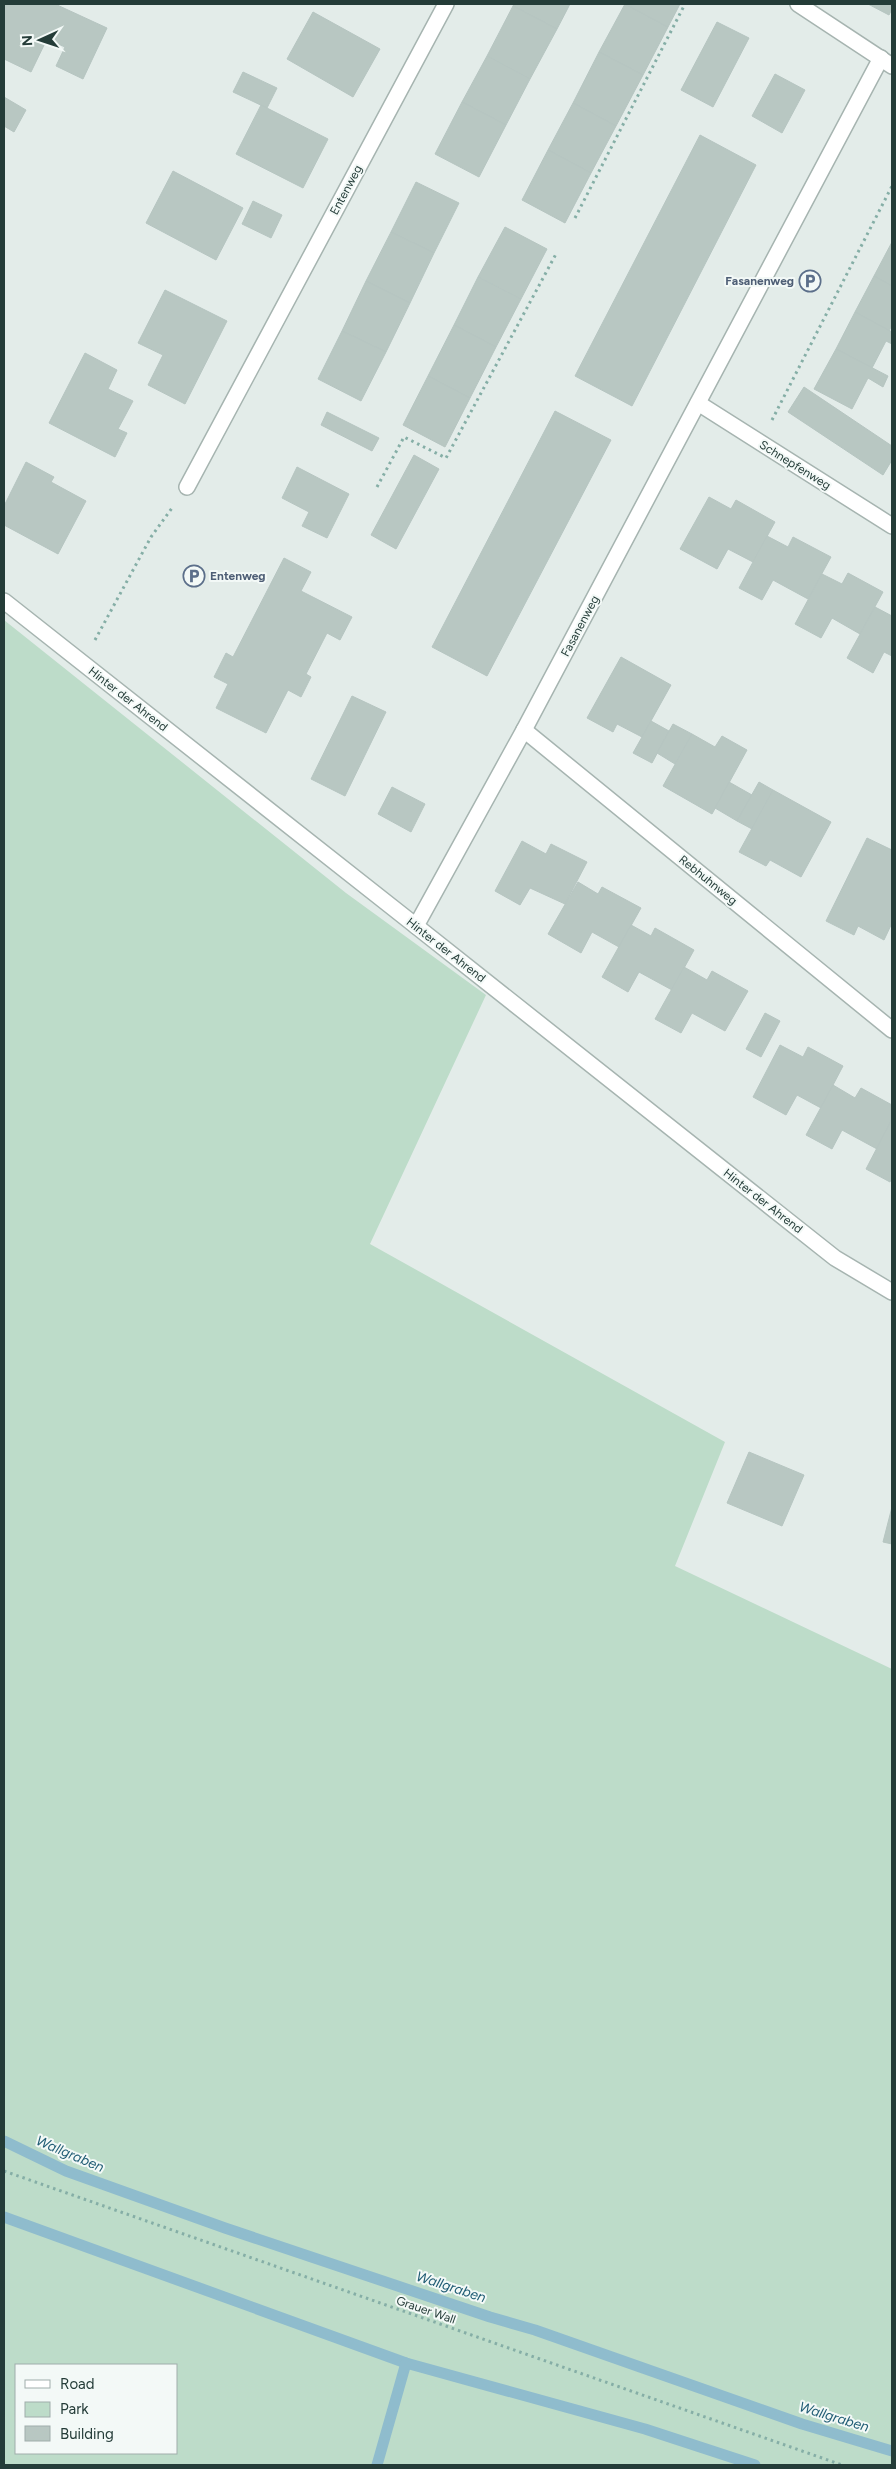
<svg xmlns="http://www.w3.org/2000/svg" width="896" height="2469" font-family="Figtree,sans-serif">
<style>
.green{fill:#bddcc9;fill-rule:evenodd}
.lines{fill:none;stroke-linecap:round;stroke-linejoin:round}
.stream{stroke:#8fbccd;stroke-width:11}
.building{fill:#b8c7c2;stroke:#b6c5c1}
.lane-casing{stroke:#a6b4b0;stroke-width:18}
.street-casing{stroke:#a6b4b0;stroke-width:18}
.path{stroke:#85aea6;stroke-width:3;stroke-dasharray:2.5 4;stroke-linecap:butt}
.lane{stroke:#fff;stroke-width:15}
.street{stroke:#fff;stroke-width:15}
.labels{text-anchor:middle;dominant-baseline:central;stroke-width:4;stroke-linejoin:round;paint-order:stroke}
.street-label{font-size:12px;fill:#243c38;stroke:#f3f9f7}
.service-label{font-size:12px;font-weight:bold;fill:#4e5e75;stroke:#f3f9f7;text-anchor:end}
.water-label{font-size:14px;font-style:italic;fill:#215d75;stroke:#f3f9f7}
</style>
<rect width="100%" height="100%" fill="#e3ece9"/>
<path class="green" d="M 4,620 L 346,893 L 486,995 L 370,1244 L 725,1442 L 675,1566 L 892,1669 L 892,2465 L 4,2465 ZM 176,2365 L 176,2453 L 16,2453 L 16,2365 Z"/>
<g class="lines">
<g class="stream">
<path d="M 4,2141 L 66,2171 L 225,2228 L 490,2317 L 535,2330 L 802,2424 L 892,2451"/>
<path d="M 4,2217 L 406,2363 L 645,2429 L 755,2465"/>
<path d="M 377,2465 L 406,2363"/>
</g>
</g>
<g class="building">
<path d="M 4,4 L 55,4 L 107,28 L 83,79 L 56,66 L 65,47 L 47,39 L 31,72 L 4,59 Z"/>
<path d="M 514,4 L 570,4 L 557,29 L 513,6 Z"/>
<path d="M 625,4 L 668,27 L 643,75 L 599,52 Z"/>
<path d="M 625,4 L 680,4 L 668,27 Z"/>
<path d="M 868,4 L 892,4 L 892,9 L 889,15 Z"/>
<path d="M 513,6 L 557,29 L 530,79 L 487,56 Z"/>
<path d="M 313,12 L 380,49 L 353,97 L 287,59 Z"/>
<path d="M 717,22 L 749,38 L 713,107 L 681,90 Z"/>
<path d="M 599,52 L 643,75 L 616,126 L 573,103 Z"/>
<path d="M 487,56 L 530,79 L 506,125 L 462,102 Z"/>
<path d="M 243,72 L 277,88 L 267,108 L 233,92 Z"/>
<path d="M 775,74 L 805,90 L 782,133 L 752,116 Z"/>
<path d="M 4,97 L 26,110 L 14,132 L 4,126 Z"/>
<path d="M 462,102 L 506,125 L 479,177 L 435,154 Z"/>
<path d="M 573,103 L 616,126 L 591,173 L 548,150 Z"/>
<path d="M 261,105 L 328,139 L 303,188 L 236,154 Z"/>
<path d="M 700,135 L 756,165 L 632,406 L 575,376 Z"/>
<path d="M 548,150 L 591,173 L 565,223 L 522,200 Z"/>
<path d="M 173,171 L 243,208 L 216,260 L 146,223 Z"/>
<path d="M 416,182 L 459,203 L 434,253 L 391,232 Z"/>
<path d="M 253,201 L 282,215 L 271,238 L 242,224 Z"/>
<path d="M 505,227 L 547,249 L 521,299 L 478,277 Z"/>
<path d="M 391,232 L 434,253 L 410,303 L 366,281 Z"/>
<path d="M 892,242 L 892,286 L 874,276 Z"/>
<path d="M 874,276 L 892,286 L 892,325 L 889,331 L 855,312 Z"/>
<path d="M 478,277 L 521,299 L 496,347 L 454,325 Z"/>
<path d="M 366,281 L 410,303 L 386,352 L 342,331 Z"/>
<path d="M 165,290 L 227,321 L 185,404 L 148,385 L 163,355 L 138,343 Z"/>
<path d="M 855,312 L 892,332 L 892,344 L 886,341 L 872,368 L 836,349 Z"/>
<path d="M 454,325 L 496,347 L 470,398 L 428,376 Z"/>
<path d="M 342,331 L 386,352 L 361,401 L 318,379 Z"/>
<path d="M 836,349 L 888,376 L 883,387 L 868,378 L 852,409 L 814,389 Z"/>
<path d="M 85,353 L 117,370 L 108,389 L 133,401 L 118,429 L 127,433 L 115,457 L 49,423 Z"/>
<path d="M 428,376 L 470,398 L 445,447 L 403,425 Z"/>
<path d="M 804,387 L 892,446 L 892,460 L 883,475 L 788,412 Z"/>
<path d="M 555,411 L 611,440 L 487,676 L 432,647 Z"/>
<path d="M 327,412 L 379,438 L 372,451 L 321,425 Z"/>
<path d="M 414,455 L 439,469 L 396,549 L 371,535 Z"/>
<path d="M 26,462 L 54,477 L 51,482 L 86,501 L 58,554 L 4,525 L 4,506 Z"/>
<path d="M 297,467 L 349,494 L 327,538 L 302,526 L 309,512 L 282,498 Z"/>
<path d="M 709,497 L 731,509 L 736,500 L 775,522 L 753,562 L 728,549 L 717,569 L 680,549 Z"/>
<path d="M 767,536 L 788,547 L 793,537 L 831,557 L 808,599 L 773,580 L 762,600 L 739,588 Z"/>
<path d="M 284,558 L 311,572 L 301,591 L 352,617 L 340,640 L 327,633 L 306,674 L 311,677 L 301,697 L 288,690 L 266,733 L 216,708 L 228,684 L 214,677 L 226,653 L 233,657 Z"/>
<path d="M 848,573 L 883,592 L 860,634 L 832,618 L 821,638 L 795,624 L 822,574 L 842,584 Z"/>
<path d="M 875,607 L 892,616 L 892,656 L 884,652 L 873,673 L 847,658 Z"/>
<path d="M 621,657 L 671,685 L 642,737 L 617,724 L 613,732 L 587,718 Z"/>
<path d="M 352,696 L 386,712 L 345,796 L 311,779 Z"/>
<path d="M 651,721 L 669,731 L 652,763 L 633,753 Z"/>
<path d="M 673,724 L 692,734 L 675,764 L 657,753 Z"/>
<path d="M 692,734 L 715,747 L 722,736 L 747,750 L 712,814 L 663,786 Z"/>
<path d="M 729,782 L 752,795 L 737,821 L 715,808 Z"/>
<path d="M 759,782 L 773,790 L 752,829 L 737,821 Z"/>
<path d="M 392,787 L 425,804 L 411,832 L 378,814 Z"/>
<path d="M 773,790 L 831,822 L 801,877 L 770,860 L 766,866 L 739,852 Z"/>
<path d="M 867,838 L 892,850 L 892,923 L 884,940 L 858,926 L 854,935 L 826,921 Z"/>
<path d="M 522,841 L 546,854 L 551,844 L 587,862 L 565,904 L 530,888 L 520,905 L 495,891 Z"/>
<path d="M 578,882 L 598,894 L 602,887 L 641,908 L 619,947 L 592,932 L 581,953 L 548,934 Z"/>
<path d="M 631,925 L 651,936 L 655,928 L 694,950 L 672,990 L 639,972 L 628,992 L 602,977 Z"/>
<path d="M 684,967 L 707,980 L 712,971 L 748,991 L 725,1031 L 692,1013 L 681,1033 L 655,1019 Z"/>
<path d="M 765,1013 L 780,1021 L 761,1057 L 746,1049 Z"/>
<path d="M 780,1045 L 803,1057 L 808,1047 L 843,1066 L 821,1108 L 797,1095 L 786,1115 L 753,1097 Z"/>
<path d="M 833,1085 L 855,1098 L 861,1088 L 892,1105 L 892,1119 L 877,1149 L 842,1130 L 832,1149 L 806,1135 Z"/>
<path d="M 892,1119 L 892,1177 L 890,1182 L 866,1169 Z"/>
<path d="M 749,1452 L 804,1475 L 782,1526 L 727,1503 Z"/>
<path d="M 892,1507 L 892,1544 L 883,1542 Z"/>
</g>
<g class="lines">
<g class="lane-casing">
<path id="lane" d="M 4,601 L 416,926"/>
</g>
<g class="street-casing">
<g id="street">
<path d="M 798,4 L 892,66"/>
<path d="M 881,58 L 524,730 L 416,926 L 835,1258 L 892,1292"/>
<path d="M 698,403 L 892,526"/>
<path d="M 187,487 L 446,4"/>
<path d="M 524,730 L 892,1030"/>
</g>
</g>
<g class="path">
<path d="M 575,218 L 685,4"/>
<path d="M 772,420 L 892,186"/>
<path d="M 377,487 L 404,437 L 446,458 L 556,254"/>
<path d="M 95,640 L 151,537 L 172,508"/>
<path d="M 4,2171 L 842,2465"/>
</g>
<use href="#lane" class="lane"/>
<use href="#street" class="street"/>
</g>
<defs>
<g id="parking-ring" transform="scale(1.125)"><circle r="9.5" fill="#f3f9f7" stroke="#5c6f8a" stroke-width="1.5"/><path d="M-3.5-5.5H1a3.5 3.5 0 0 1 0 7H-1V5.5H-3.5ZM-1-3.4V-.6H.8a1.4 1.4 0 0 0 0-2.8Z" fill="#5c6f8a"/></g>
</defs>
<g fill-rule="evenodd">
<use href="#parking-ring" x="810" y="281"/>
<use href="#parking-ring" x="194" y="576"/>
</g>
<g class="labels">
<g class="street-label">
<text transform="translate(346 190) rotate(-62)">Entenweg</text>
<text transform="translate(795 465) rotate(32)">Schnepfenweg</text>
<text transform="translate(580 626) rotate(-62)">Fasanenweg</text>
<text transform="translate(128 699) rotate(38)">Hinter der Ahrend</text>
<text transform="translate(708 880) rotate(39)">Rebhuhnweg</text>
<text transform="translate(446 950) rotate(38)">Hinter der Ahrend</text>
<text transform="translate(763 1201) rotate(38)">Hinter der Ahrend</text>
<text transform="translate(426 2310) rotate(19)">Grauer Wall</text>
</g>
<g class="service-label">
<text x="794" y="281">Fasanenweg</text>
<text x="210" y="576" text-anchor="start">Entenweg</text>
</g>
<g class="water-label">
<text transform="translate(70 2154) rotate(23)">Wallgraben</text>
<text transform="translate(451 2287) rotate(18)">Wallgraben</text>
<text transform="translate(834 2417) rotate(17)">Wallgraben</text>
</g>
</g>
<rect width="896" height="2469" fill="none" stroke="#243c38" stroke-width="10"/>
<rect x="15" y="2364" width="162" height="90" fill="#f3f9f7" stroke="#a0adab"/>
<rect x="25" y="2380" width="25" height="8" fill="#ffffff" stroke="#a0adab"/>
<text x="60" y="2389" font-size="15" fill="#243c38">Road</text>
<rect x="25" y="2402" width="25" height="15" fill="#bddcc9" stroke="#a0adab"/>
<text x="60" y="2414" font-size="15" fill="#243c38">Park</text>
<rect x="25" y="2426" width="25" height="15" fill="#b8c7c2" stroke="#a0adab"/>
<text x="60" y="2439" font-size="15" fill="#243c38">Building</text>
<g transform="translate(40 40) rotate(267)" stroke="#f3f9f7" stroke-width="4" paint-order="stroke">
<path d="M0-4L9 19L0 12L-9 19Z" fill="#243c38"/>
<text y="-8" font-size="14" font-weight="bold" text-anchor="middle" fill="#243c38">N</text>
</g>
</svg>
